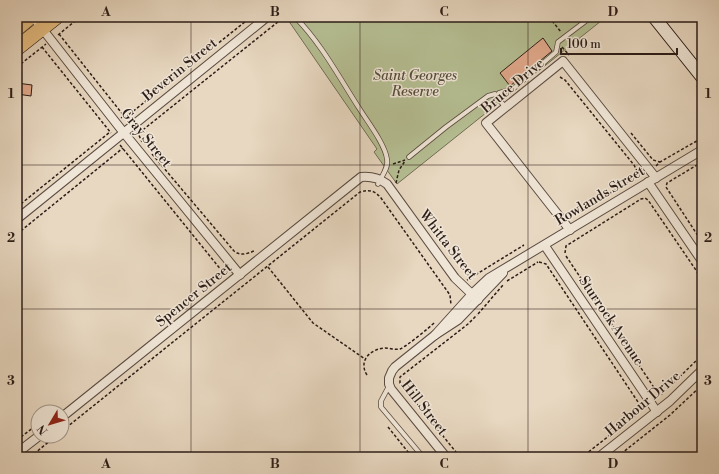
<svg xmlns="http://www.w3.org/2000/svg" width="719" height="474" font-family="'Libre Bodoni',serif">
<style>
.green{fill:#b5bf93;stroke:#706e55}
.building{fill:#e3aa8d;stroke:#2b1c17}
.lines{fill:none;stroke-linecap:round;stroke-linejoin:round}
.lane-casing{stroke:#5a4b42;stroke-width:5.5}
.street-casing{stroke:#5a4b42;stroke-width:10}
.secondary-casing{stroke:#2b1c17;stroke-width:14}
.highway-casing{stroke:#2b1c17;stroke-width:16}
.path{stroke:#2b1c17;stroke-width:1.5;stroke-dasharray:3 2;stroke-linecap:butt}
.lane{stroke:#f0e6d7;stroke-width:4}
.street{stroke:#f0e6d7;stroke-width:8}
.secondary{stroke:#f0e6d7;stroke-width:12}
.highway{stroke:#e4bc80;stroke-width:15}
.grid{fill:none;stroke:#2b1c17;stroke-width:1;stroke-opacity:0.55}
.labels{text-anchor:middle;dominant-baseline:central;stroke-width:3;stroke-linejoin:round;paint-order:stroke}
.street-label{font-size:14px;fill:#2b1c17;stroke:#f0e6d7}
.park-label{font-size:14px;font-style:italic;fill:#544d3c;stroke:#f0e6d7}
.neatline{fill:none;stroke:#2b1c17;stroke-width:1.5}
.grid-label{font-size:13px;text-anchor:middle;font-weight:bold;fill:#2b1c17}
</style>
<rect width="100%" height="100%" fill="#e8d8c1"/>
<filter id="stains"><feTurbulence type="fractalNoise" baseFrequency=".005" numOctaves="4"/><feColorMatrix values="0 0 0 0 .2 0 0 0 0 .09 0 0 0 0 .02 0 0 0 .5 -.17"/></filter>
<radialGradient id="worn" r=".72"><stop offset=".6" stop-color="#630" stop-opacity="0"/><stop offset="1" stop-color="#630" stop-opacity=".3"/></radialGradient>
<path class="green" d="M 286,17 L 606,17 L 397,184 L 374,152 L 377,149 Z"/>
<g class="building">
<path d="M 543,38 L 552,51 L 510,86 L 500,73 Z"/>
<path d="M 17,83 L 32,85 L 31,96 L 17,94 Z"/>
</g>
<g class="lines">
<g class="lane-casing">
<g id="lane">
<path d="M 295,17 C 321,43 339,77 359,108 C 367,121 385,144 387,159 C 389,168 381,177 378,184"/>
<path d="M 497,97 L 499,93 L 513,89 L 556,52 L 558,42 L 591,17"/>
<path d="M 409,157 L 446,127 L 488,96 L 495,94 L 505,107"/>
<path d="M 389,386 L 381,401 L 381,407 L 423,457"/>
</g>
</g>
<g class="street-casing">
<g id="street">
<path d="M 33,17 L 124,133 L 240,275"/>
<path d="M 648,182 L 702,261"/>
<path d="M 17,219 L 267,17"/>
<path d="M 570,230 L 486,123 L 563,61 L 656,178"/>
<path d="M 545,246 L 657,412"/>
<path d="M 435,335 L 472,294 L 489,278 L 702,150"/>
<path d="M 62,417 L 361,177 C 371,176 379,178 387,184 L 455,278 L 478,300"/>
<path d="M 17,453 L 39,436"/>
<path d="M 446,457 L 391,389 L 389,384 L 389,378 L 392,371 L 395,367 L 435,335 L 458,320 L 503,273"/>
<path d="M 599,457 L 670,401 L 702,370"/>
</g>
</g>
<g class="secondary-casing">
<path id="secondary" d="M 654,17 L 702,77"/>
</g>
<g class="highway-casing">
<g id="highway">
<path d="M 17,28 L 30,17"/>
<path d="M 17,48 L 56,17"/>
</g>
</g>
<g class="path">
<path d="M 549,17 L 561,32"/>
<path d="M 59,34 L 124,116"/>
<path d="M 58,35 L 80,17"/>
<path d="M 42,47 L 111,133"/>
<path d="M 562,47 L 569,55"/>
<path d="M 17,67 L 46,44"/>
<path d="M 560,77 L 565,80 L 634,165 L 637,171 L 635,177"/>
<path d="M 697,86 L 702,92"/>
<path d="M 121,118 L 124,116 L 126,117 L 251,17"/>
<path d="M 137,131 L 142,142"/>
<path d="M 139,133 L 284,17"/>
<path d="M 631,133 L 653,160 L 660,162"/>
<path d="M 120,145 L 226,276"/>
<path d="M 152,154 L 234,251 C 240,256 247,254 254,251"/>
<path d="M 702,162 L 667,183 L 666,187 L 702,242"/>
<path d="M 393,164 L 405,160"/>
<path d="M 656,166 L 660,162 L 702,138"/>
<path d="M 396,183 L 399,170 L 405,161"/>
<path d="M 17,207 L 110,132"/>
<path d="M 570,217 L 642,174"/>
<path d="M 17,234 L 123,148"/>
<path d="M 565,253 L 566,246 L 641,199 L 645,198 L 648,200 L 702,279"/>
<path d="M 566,256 L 659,395 L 661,395 L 702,355"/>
<path d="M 539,262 L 546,264 L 640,405 L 640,409 L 637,414 L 582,457"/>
<path d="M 268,267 L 313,323 L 365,359"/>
<path d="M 467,280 L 524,245"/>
<path d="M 507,281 L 538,262"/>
<path d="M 478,314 L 503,285"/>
<path d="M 367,375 C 358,361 370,349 385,348 C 390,348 395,350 400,349 C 407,346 429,328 435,322"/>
<path d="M 388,427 L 412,457"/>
<path d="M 62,431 L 360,192 C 370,189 375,191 381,198 L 450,295 L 451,305"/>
<path d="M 17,440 L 34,427"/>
<path d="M 30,457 L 56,436"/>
<path d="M 460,457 L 400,383 L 400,377 L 468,324 L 477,315"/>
<path d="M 617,457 L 670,415 L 702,385"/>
</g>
<use href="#lane" class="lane"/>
<use href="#street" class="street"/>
<use href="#secondary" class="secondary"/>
<use href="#highway" class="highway"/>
</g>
<path class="grid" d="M 191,17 L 191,457M 360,17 L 360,457M 528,17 L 528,457M 17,165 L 702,165M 17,309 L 702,309"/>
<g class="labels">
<g class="street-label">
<text transform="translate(180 70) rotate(-39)">Beverin Street</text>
<text transform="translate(513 86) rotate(-40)">Bruce Drive</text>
<text transform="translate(146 138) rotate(51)">Gray Street</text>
<text transform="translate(600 196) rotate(-31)">Rowlands Street</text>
<text transform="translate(448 245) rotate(52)">Whitta Street</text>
<text transform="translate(194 295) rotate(-39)">Spencer Street</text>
<text transform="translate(611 321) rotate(56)">Sturrock Avenue</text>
<text transform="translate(643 404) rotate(-40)">Harbour Drive</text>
<text transform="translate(424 408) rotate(52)">Hill Street</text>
</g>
<g class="park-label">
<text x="415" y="76">Saint Georges<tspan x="415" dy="16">Reserve</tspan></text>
</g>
</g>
<rect width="719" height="474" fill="none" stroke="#e8d8c1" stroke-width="44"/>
<g transform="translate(50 424) rotate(232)"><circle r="19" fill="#f0e6d7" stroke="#a1958a"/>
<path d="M0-3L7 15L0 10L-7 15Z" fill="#8f2418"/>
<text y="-6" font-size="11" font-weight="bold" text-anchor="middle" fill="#2b1c17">N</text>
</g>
<path d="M561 48v6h116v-6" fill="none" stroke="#2b1c17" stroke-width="2"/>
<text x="567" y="48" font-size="12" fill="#2b1c17" stroke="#f0e6d7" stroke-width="3" paint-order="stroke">100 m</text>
<rect x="22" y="22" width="675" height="430" class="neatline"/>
<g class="grid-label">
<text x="106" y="16">A</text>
<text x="275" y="16">B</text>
<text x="444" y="16">C</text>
<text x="613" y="16">D</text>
<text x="11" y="98">1</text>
<text x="708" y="98">1</text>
<text x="11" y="242">2</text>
<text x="708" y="242">2</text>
<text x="11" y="385">3</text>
<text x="708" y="385">3</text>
<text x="106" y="468">A</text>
<text x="275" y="468">B</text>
<text x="444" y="468">C</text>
<text x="613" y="468">D</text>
</g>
<rect width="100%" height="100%" filter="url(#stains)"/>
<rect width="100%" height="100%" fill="url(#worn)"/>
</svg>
